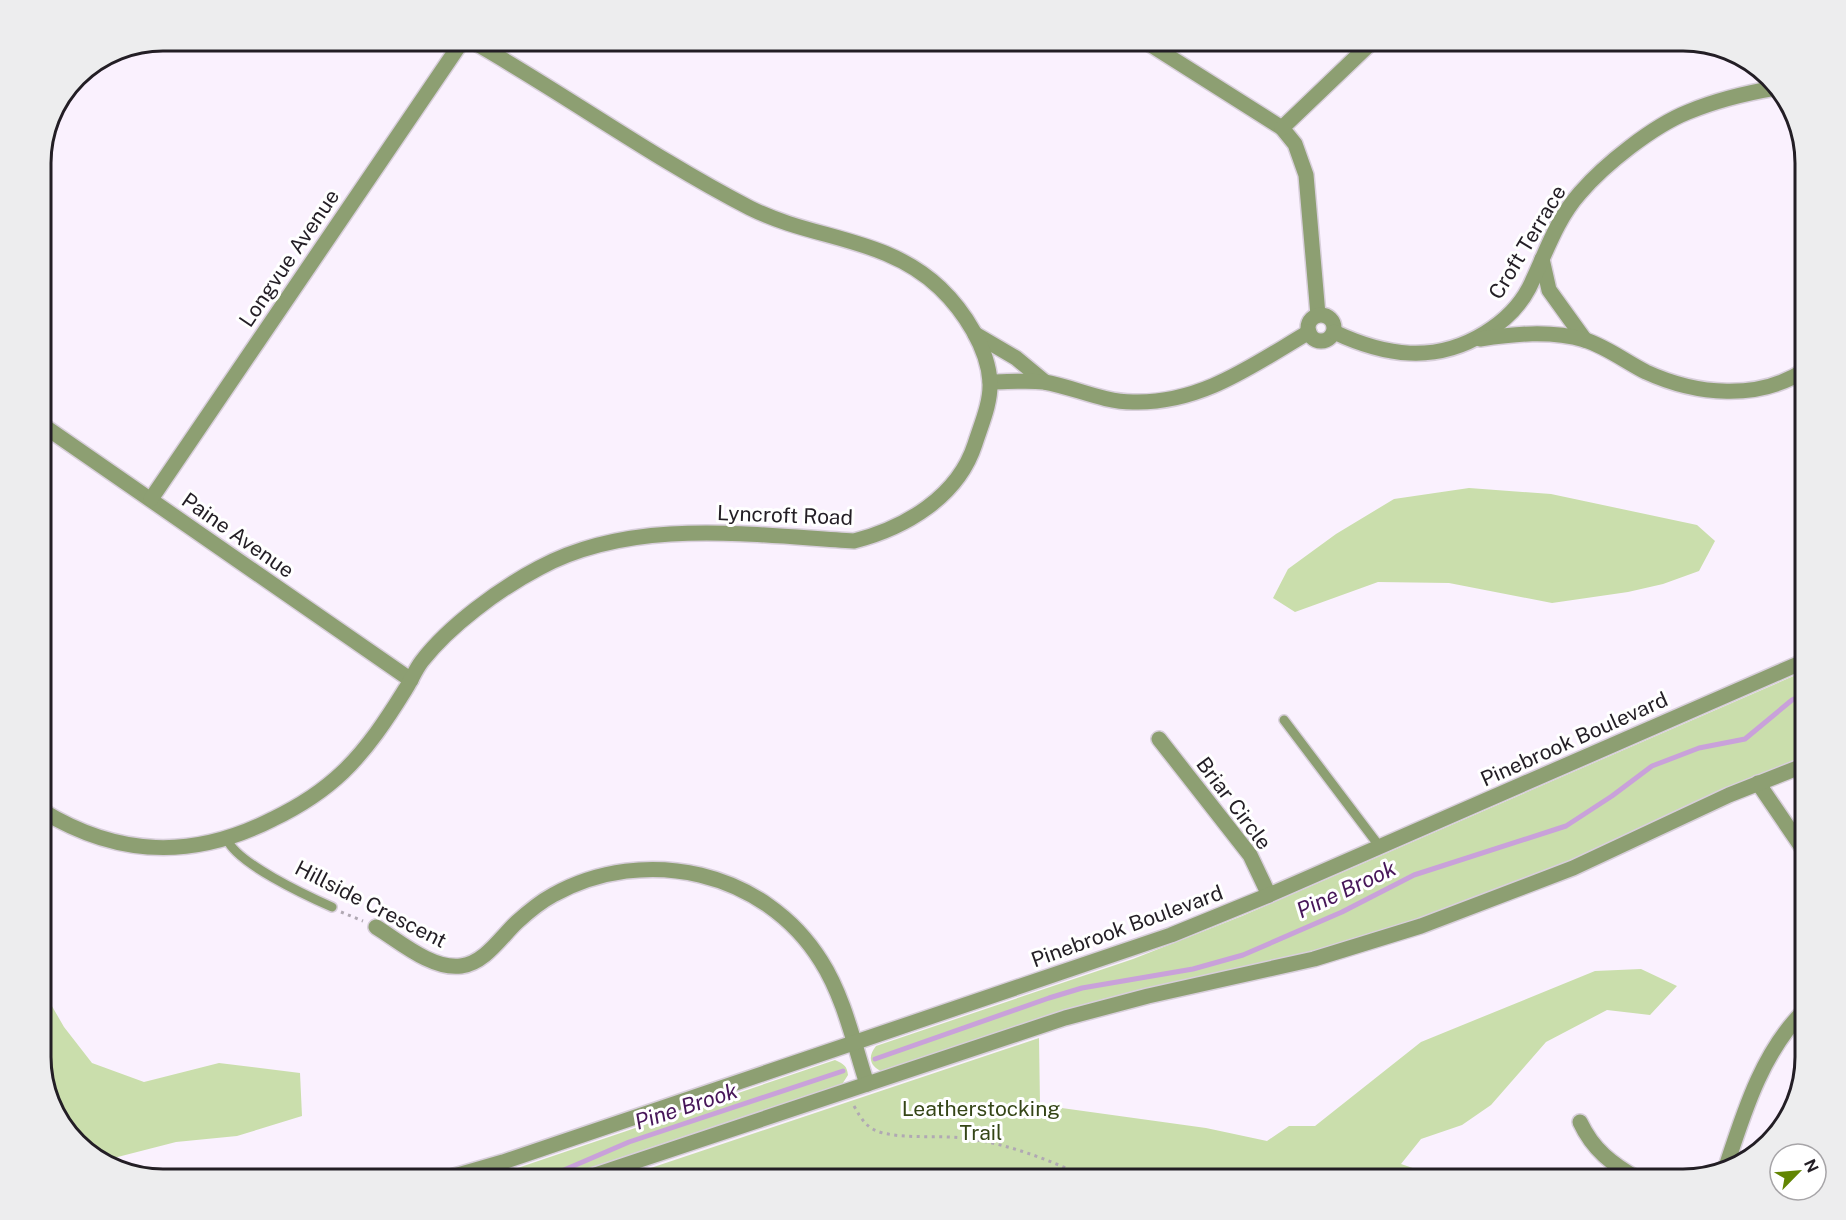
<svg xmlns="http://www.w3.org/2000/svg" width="1846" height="1220" font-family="'Public Sans',sans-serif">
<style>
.green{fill:#cadeac}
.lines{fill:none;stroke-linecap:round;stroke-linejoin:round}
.stream{stroke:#c9a1da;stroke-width:5}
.service-casing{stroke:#d8cfdb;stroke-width:12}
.minor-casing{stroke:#d8cfdb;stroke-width:18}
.tertiary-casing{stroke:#d8cfdb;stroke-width:18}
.path{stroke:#b0a8b3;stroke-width:3;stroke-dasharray:3 4.5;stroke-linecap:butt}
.service{stroke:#8d9f72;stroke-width:9}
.minor{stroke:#8d9f72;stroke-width:15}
.tertiary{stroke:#8d9f72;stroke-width:15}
.labels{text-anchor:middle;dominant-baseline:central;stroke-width:6;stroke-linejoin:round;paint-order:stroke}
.street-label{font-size:21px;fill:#231e25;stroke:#fff}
.park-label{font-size:21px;fill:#354517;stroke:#fff}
.water-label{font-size:22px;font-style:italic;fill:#471659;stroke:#fff}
.rim{fill:none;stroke:#231e25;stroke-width:3}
</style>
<rect width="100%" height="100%" fill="#faf1fe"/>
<g class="green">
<path d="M 1469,488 L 1551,494 L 1697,525 L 1715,541 L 1699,571 L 1663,584 L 1628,592 L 1552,603 L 1449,583 L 1378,582 L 1295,612 L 1273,598 L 1288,569 L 1336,534 L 1394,499 Z"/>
<path d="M 1805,671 L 1805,757 L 1528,881 L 1360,942 L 883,1072 C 870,1067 867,1057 876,1046 L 1133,959 L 1242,916 Z"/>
<path d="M 1641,969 L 1677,986 L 1650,1015 L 1607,1010 L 1546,1042 L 1491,1105 L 1462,1125 L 1421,1139 L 1401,1164 L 1445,1179 L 618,1179 L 1039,1038 L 1040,1105 L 1206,1128 L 1267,1141 L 1289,1126 L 1315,1126 L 1421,1042 L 1595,971 Z"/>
<path d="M 41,987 L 64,1027 L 92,1063 L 144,1082 L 219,1063 L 300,1073 L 302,1116 L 237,1136 L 176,1142 L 102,1161 L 95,1159 L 57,1118 L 41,1065 Z"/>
<path d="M 835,1060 C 844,1064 847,1066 848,1075 L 841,1086 L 560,1179 L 475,1179 L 506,1172 Z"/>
</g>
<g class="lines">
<g class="stream">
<path d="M 875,1059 L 1049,998 L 1082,988 L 1193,969 L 1243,955 L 1342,912 L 1414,875 L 1566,826 L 1612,796 L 1652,766 L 1699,748 L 1745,739 L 1792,700 L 1805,694"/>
<path d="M 543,1179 L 629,1142 L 843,1071"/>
</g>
<g class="service-casing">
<g id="service">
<path d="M 1284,720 L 1380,847"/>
<path d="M 227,839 C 236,863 307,896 332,907"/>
</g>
</g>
<g class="minor-casing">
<g id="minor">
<path d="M 1143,40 L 1282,128 L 1295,144 L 1306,175 L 1318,315"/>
<path d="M 1282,128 L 1374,40"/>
<path d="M 1542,259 L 1549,290 L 1585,340"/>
<circle cx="1321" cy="328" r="13"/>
<path d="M 1334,332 C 1385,356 1435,364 1485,333 C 1503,322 1519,307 1529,288 C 1545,256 1555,221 1580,193 C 1605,164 1653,126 1688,112 C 1717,100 1746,93 1776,88"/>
<path d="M 975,334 L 1016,358 L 1045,382"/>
<path d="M 1480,339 C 1514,334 1550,330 1585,340 C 1607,347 1626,362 1646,372 C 1696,395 1758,401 1805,370"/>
<path d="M 990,382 C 1007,382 1027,380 1044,382 C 1074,387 1102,402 1133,402 C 1201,404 1253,365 1309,332"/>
<path d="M 41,424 L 411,680"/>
<path d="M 151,499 L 463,40"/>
<path d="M 1159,739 L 1250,855 L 1269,895"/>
<path d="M 1758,783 L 1805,852"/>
<path d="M 41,810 C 117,857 193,860 273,819 C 298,807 322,792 343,772 C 368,748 387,719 405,690 C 411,681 415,670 422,661 C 449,626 499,589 539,568 C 633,517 751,535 854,541 C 905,528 958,497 975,444 C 981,425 991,403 990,382 C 988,348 964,311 940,288 C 887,237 814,240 750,208 C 653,158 565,94 470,40"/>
<path d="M 376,927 C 399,941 432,970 461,966 C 485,963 501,937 517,922 C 528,912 540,902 553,895 C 645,844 765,871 821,961 C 844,997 854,1044 867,1084"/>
<path d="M 1580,1122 C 1593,1150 1612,1164 1638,1179"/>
<path d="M 1725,1170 C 1743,1115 1762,1051 1805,1010"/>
</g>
</g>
<g class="tertiary-casing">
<g id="tertiary">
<path d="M 444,1179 L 503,1162 L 1171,935 L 1269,895 L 1805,661"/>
<path d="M 583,1179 L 1065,1018 L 1148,996 L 1314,959 L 1421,926 L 1573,868 L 1729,795 L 1805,765"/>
</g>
</g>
<g class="path">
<path d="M 341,912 L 363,921"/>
<path d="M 854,1106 C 862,1120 867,1129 883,1133 C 908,1139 937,1135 962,1138 C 1007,1143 1050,1160 1090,1179"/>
</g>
<use href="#service" class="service"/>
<use href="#minor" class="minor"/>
<use href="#tertiary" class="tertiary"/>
</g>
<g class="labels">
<g class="street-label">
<text transform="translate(1527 242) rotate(-59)">Croft Terrace</text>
<text transform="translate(289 258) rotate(-56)">Longvue Avenue</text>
<text transform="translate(785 515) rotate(2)">Lyncroft Road</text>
<text transform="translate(238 535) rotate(35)">Paine Avenue</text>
<text transform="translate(1574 739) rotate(-24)">Pinebrook Boulevard</text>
<text transform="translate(1234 803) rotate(53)">Briar Circle</text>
<text transform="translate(371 904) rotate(27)">Hillside Crescent</text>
<text transform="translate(1127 926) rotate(-20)">Pinebrook Boulevard</text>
</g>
<g class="park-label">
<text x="981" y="1108">Leatherstocking<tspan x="981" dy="24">Trail</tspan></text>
</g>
<g class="water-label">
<text transform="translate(1346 889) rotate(-25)">Pine Brook</text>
<text transform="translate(686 1106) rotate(-18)">Pine Brook</text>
</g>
</g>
<path d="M0 0H1846V1220H0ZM163 51H1683A112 112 0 0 1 1795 163V1057A112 112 0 0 1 1683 1169H163A112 112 0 0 1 51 1057V163A112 112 0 0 1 163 51Z" fill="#ededee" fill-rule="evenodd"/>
<path class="rim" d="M163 51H1683A112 112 0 0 1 1795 163V1057A112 112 0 0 1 1683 1169H163A112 112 0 0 1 51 1057V163A112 112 0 0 1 163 51Z"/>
<g transform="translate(1798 1172) rotate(65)"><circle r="28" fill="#ffffff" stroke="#a7a5a8" stroke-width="1.5"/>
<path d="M0-4.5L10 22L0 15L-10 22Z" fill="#628502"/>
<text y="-9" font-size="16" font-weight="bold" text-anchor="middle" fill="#231e25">N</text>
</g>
</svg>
